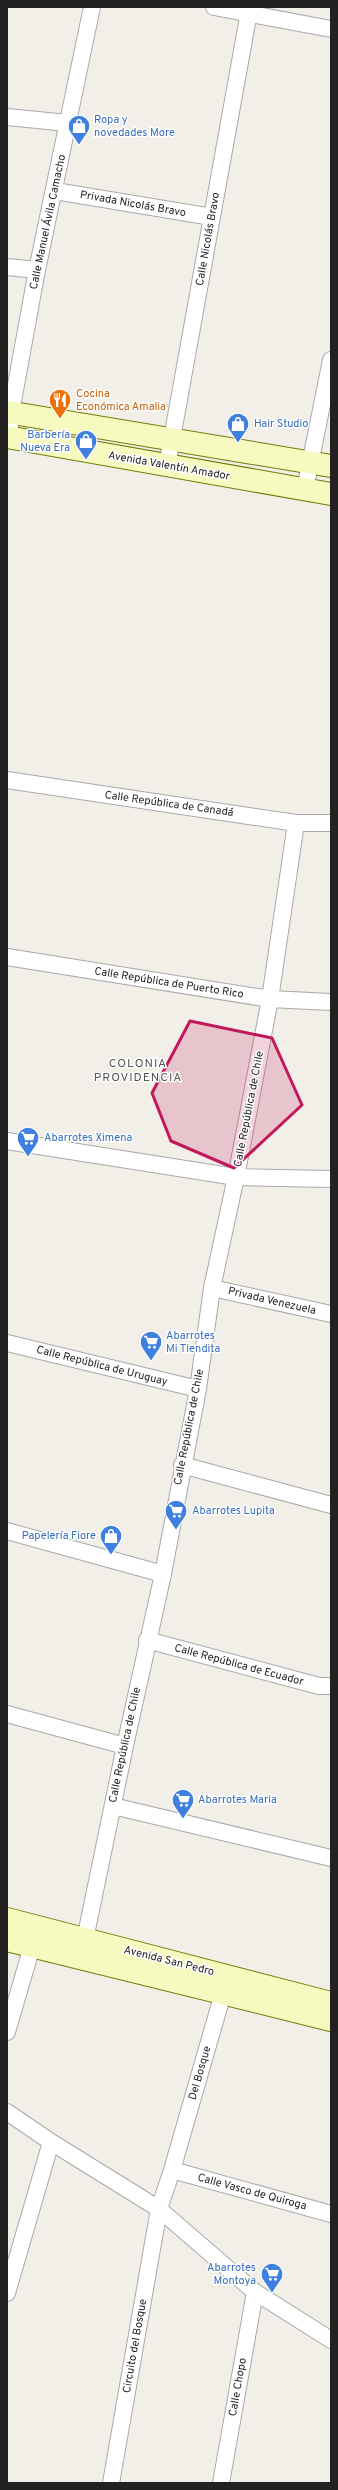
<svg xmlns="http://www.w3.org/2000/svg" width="338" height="2490" font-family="Overpass,sans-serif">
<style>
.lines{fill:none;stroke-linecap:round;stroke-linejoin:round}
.minor-casing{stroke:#a9a9a9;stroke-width:18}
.secondary-casing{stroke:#707d05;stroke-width:24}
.minor{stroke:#fff;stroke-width:16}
.secondary{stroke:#f7fabf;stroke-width:22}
.marked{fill:#c2185b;fill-opacity:0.2;stroke:#c2185b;stroke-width:3;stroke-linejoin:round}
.labels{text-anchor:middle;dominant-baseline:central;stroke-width:3;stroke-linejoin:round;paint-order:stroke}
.shop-label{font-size:11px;fill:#366cbe;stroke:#fff;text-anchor:start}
.street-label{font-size:11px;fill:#222;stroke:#fff}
.food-label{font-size:11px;fill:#c56008;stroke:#fff;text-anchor:start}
.neighbourhood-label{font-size:12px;letter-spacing:1px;fill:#555;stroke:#fff}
</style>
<rect width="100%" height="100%" fill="#f2efe9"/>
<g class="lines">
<!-- minor casing -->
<g class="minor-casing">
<path id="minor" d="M214,7L331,29
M7,117L68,123
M55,191L212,217
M7,267L37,270
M9,437L11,412L37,270L92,7
M167,466L249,12
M305,489L331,360
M7,780L296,823H331
M7,957L270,999L331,1002
M7,1141L236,1177L331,1179
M212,1288L331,1314
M7,1343L198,1389
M182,1465L331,1505
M7,1531L163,1574
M147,1640L319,1686H331
M7,1714L125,1746
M113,1806L331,1858
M83,1949L125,1746L163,1574L198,1389L212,1288L236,1177L270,999L296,823
M7,2032L35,1936
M7,2112L51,2142L159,2209L255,2292L331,2340
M172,2170L331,2214
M7,2293L51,2142
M111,2483L159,2209L172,2170L226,1983
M221,2483L255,2292"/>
</g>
<!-- secondary casing -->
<g class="secondary-casing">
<path id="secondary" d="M7,412L331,466
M7,437L331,494
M7,1919L331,2003
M7,1940L331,2020"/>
</g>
<!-- minor -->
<use href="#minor" class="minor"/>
<!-- secondary -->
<use href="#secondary" class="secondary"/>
</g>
<!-- marked area -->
<path class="marked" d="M190,1021L272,1038L302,1105L234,1168L171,1141L152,1093Z"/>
<!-- icons -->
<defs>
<g id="shop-pin" transform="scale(1.15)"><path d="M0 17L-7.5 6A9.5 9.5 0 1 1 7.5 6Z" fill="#3f7fe0" stroke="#fff"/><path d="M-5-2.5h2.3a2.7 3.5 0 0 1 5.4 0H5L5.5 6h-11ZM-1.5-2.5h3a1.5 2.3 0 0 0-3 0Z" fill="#fff"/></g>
<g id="restaurant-pin" transform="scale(1.15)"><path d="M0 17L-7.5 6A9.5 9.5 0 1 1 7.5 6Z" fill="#e8710a" stroke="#fff"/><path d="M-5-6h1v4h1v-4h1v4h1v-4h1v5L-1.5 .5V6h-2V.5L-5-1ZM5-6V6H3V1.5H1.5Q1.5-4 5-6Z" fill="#fff"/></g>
<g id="supermarket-pin" transform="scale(1.15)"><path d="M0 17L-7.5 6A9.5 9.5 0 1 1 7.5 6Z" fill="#3f7fe0" stroke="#fff"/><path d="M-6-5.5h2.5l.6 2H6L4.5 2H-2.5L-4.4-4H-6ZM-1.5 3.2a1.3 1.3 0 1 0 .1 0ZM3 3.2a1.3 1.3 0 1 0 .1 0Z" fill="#fff"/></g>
</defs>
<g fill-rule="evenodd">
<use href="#shop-pin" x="79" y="126"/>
<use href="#restaurant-pin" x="60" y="400"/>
<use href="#shop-pin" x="238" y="424"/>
<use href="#shop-pin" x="86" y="441"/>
<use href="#supermarket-pin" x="28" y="1138"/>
<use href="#supermarket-pin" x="151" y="1342"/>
<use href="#supermarket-pin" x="176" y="1511"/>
<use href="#shop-pin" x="111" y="1536"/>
<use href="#supermarket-pin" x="183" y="1800"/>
<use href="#supermarket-pin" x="272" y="2274"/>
</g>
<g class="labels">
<!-- shop labels -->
<g class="shop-label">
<text x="94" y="120">Ropa y<tspan x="94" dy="13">novedades More</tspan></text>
<text x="254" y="424">Hair Studio</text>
<text x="70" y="435" text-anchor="end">Barbería<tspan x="70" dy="13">Nueva Era</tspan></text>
<text x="44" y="1138">Abarrotes Ximena</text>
<text x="166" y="1336">Abarrotes<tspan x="166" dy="13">Mi Tiendita</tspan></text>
<text x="192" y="1511">Abarrotes Lupita</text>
<text x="96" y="1536" text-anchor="end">Papelería Fiore</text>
<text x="198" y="1800">Abarrotes Maria</text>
<text x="256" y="2268" text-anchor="end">Abarrotes<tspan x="256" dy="13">Montoya</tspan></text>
</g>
<!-- street labels -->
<g class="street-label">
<text transform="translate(133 204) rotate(10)">Privada Nicolás Bravo</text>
<text transform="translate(48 222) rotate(-78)">Calle Manuel Ávila Camacho</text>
<text transform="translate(208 239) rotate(-80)">Calle Nicolás Bravo</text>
<text transform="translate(169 466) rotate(10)">Avenida Valentín Amador</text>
<text transform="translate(169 804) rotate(8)">Calle República de Canadá</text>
<text transform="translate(169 983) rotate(9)">Calle República de Puerto Rico</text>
<text transform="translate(249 1109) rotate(-79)">Calle República de Chile</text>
<text transform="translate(272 1301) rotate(13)">Privada Venezuela</text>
<text transform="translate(102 1366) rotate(14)">Calle República de Uruguay</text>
<text transform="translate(189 1427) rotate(-79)">Calle República de Chile</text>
<text transform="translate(239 1665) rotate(15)">Calle República de Ecuador</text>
<text transform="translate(125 1745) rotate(-78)">Calle República de Chile</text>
<text transform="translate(169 1961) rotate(14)">Avenida San Pedro</text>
<text transform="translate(200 2073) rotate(-74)">Del Bosque</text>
<text transform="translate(252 2192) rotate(15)">Calle Vasco de Quiroga</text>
<text transform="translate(135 2346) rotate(-80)">Circuito del Bosque</text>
<text transform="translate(238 2387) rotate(-80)">Calle Chopo</text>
</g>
<!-- food labels -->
<g class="food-label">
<text x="76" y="394">Cocina<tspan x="76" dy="13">Económica Amalia</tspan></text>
</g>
<!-- neighbourhood labels -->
<g class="neighbourhood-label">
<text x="138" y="1064">COLONIA<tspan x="138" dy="14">PROVIDENCIA</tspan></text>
</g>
</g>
<!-- border -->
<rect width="338" height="2490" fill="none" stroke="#222222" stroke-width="16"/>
</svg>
